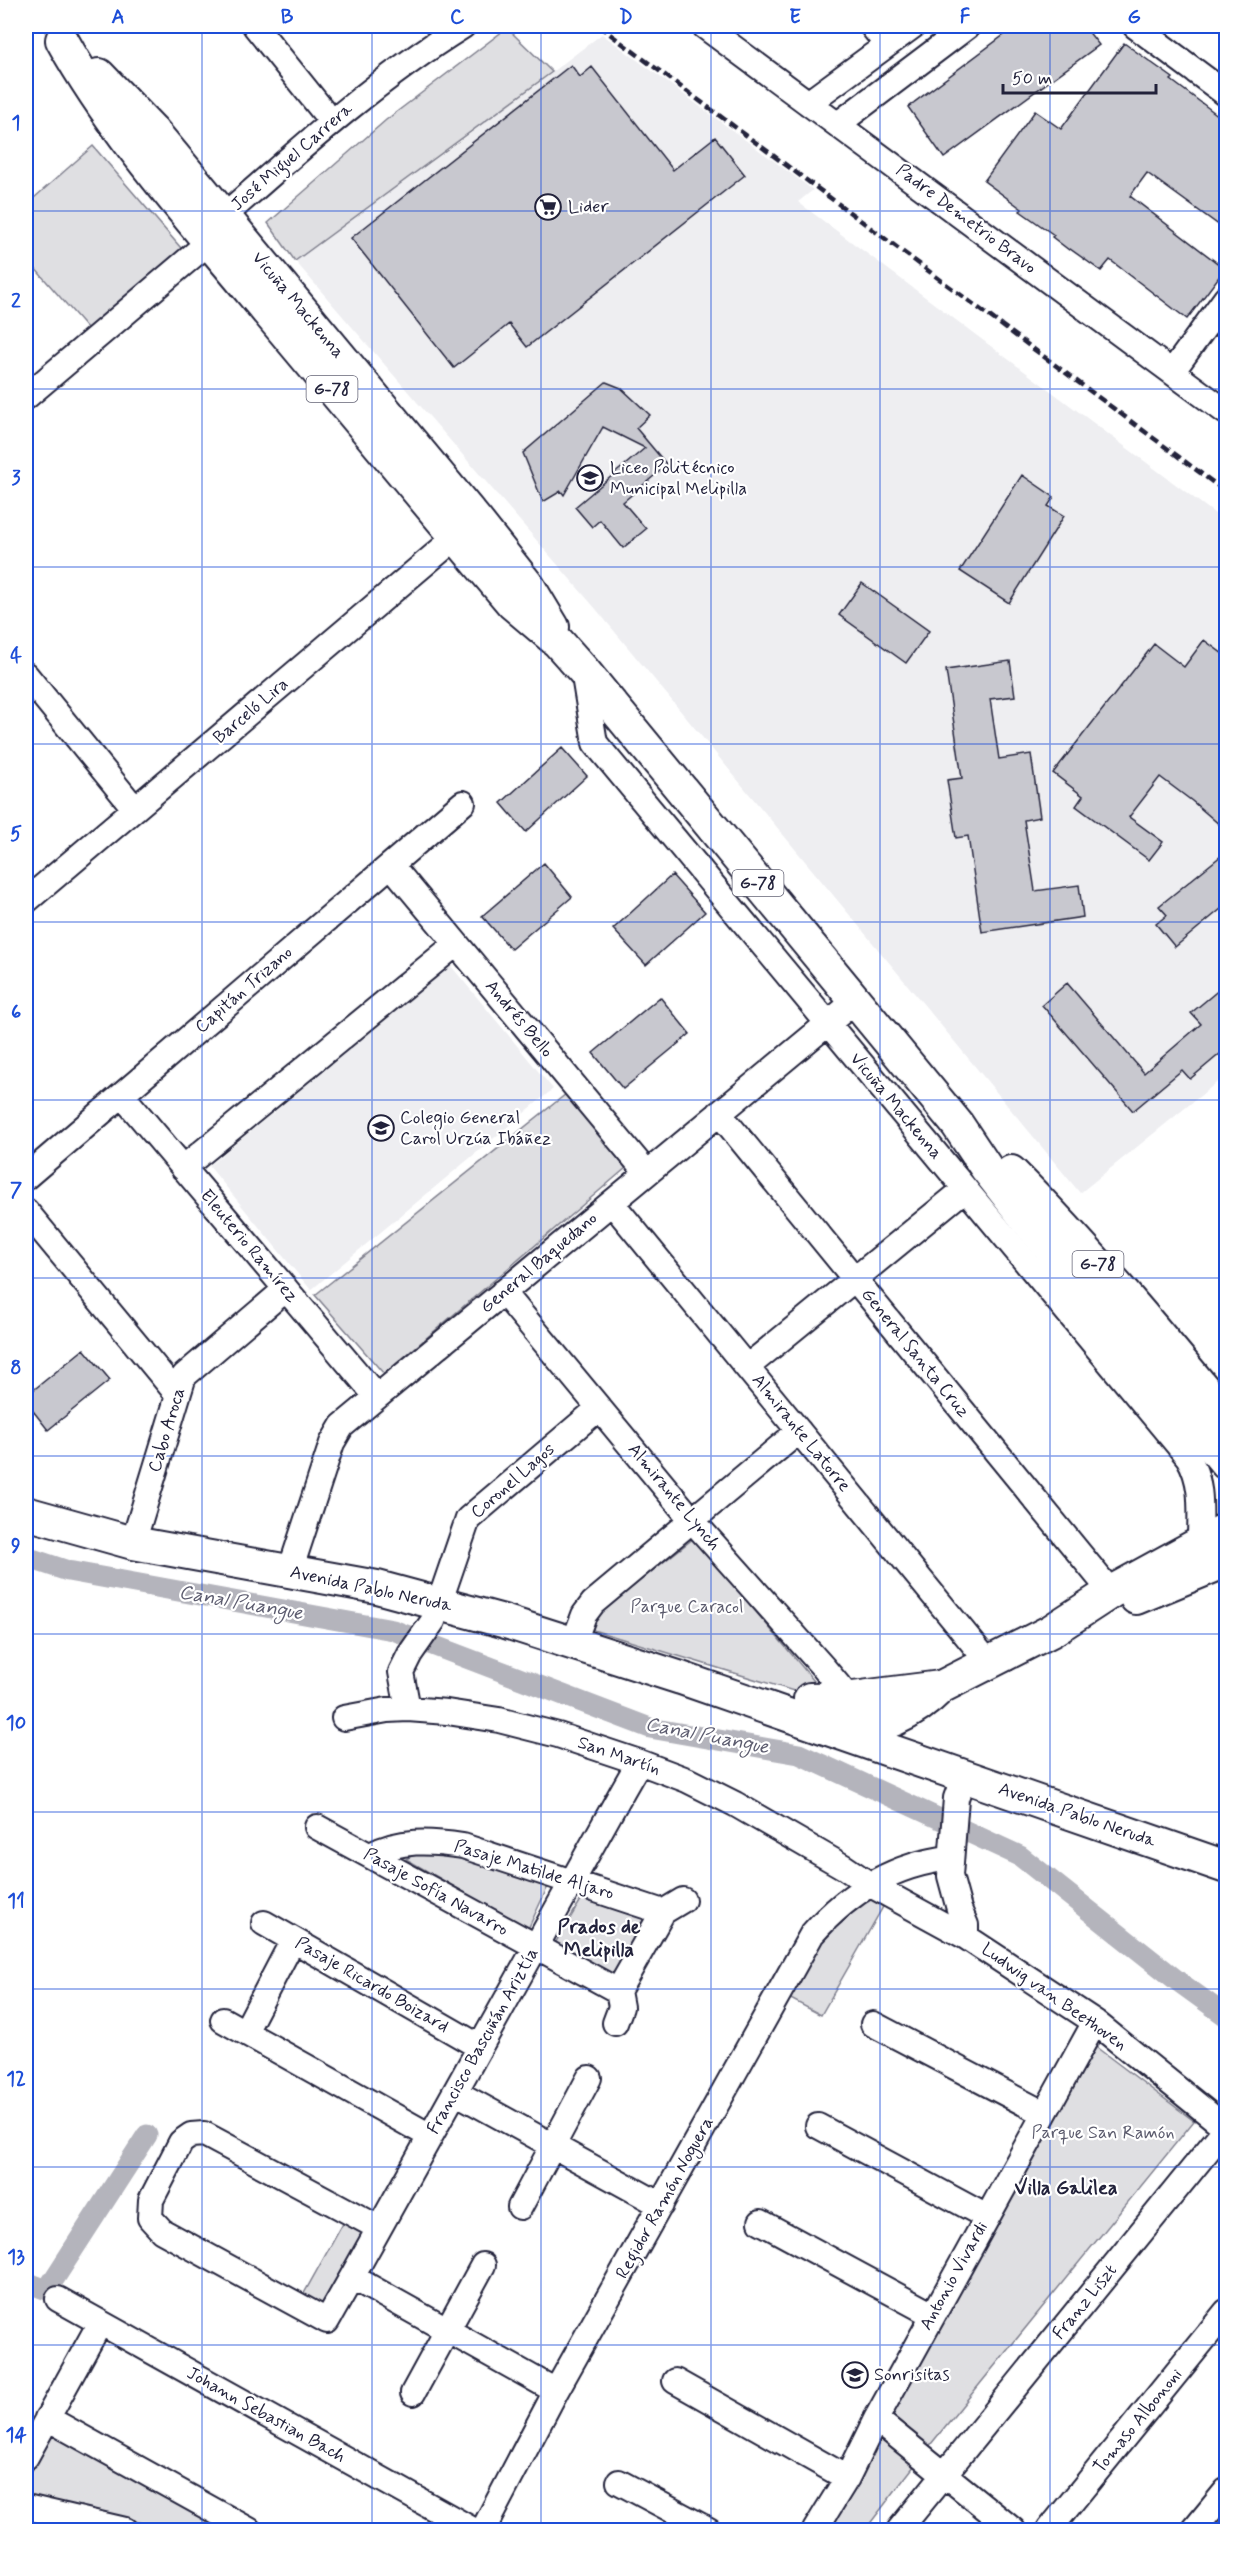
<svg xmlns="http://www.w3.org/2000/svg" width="1252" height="2556" font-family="Mynerve,sans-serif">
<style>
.built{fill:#eeeef1}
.green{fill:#dfdfe2;stroke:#80808e;stroke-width:1.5}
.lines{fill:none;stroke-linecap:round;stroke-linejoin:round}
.canal{stroke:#b4b4bc;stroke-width:21}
.building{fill:#c8c8cf;stroke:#22223b;stroke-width:1.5}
.minor-casing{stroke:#22223b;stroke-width:28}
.major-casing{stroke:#22223b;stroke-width:36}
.minor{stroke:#fff;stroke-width:24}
.major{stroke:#fff;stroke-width:32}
.rail{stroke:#22223b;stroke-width:4.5;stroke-dasharray:9 4.5;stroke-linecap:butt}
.grid{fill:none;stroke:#1d4ed8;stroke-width:1.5;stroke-opacity:0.55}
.labels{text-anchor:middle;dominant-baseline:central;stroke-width:4.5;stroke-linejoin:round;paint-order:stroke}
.shield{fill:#fff;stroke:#646476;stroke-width:1.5}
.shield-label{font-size:16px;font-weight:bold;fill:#22223b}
.street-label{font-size:18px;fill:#22223b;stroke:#fff}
.poi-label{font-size:18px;fill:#22223b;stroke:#fff;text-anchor:start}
.park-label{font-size:18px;fill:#5b5b6d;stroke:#fff}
.water-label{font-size:20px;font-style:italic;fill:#5c5c6f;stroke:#fff}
.neighbourhood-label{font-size:20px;font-weight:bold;fill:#22223b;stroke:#fff}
.neatline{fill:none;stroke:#1d4ed8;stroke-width:2}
.grid-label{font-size:20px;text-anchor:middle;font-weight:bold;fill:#1d4ed8}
</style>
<rect width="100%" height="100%" fill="#fff"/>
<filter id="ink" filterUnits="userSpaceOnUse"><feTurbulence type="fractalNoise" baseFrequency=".0167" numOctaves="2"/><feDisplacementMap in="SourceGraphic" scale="12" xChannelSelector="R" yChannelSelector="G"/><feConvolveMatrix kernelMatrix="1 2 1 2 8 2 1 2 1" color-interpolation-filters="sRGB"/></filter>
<g filter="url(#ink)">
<!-- built -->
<path class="built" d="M602,34L813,190L798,202L1226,522V1075L1080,1193L596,609L295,261L466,137Z
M451,966L553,1089L311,1290L209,1166Z"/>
<!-- green -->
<path class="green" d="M507,28L552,72L295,261L268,223L386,120Z
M93,146L187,255L94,336L26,258V205Z
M566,1094L626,1168L384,1374L315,1295Z
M694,1538L814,1681L797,1692L593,1630L594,1617Z
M417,1853L441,1854L550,1882L528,1929L406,1859Z
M584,1895L651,1917L615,1976L554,1945Z
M867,1896L884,1905L821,2015L783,1995L810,1949Z
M1084,2038L1194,2121L931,2444L865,2530H801L887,2390Z
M345,2220L364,2230L320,2307L302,2297Z
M55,2429L235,2530H175L26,2498V2482Z"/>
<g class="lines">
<!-- canal -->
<path class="canal" d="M26,1557L68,1571L393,1630L650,1728L799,1754L1020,1856L1179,1982L1226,2016
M26,2282L47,2290L147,2135"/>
</g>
<!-- building -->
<path class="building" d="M1016,26H1084L1099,45L944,158L908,107Z
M1124,43L1173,78L1171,80L1227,122V231L1147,173L1130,196L1225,269L1187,319L1110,260L1101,271L1070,249L1069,250L1052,237L1054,235L1020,211L1022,209L984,181L1035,111L1061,129Z
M571,65L580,77L592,67L673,170L715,137L745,175L527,347L509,324L454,368L351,238Z
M606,382L621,388L650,415L636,428L667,465L623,502L646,529L623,548L600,520L592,527L575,507L645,448L603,427L564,495L561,491L543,502L523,453Z
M1022,475L1054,497L1048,506L1064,516L1009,603L960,571Z
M862,583L929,631L906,663L839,615Z
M1204,640L1227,657V831L1192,801L1160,777L1129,817L1163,842L1149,860L1076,806L1083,796L1053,773L1154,644L1184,667Z
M1010,661L1015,696L990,699L999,759L1031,754L1040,817L1024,820L1035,891L1079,885L1083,917L982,932L968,836L956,838L947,780L962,778L946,670Z
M562,748L587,776L526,832L501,803Z
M1227,851V904L1175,947L1156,924L1167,915L1159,906Z
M544,863L572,897L511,949L482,916Z
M672,875L705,912L646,965L613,929Z
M1067,983L1144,1073L1201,1024L1191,1013L1227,983V1048L1190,1079L1182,1070L1133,1111L1042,1005Z
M660,997L690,1034L623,1089L593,1053Z
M84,1349L110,1380L48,1430L26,1402V1396Z"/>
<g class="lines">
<!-- minor casing -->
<g class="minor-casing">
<path id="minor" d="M255,26L332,122
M704,26L1226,412
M872,26L887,45
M1135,26L1226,94
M808,103L913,26
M838,124L968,26
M1172,372L1226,298
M26,397L209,242L224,216C301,148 376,80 463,26
M583,670L595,743L1188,1457C1204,1484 1200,1512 1200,1543
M26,675L135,809
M391,865L647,1173
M26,901L468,527
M122,1095L377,1397
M719,1113L1111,1592
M183,1168L456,944
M26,1177L463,803
M612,1203L989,1663
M26,1211L178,1395
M503,1292L692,1520L823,1667L849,1698
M747,1367L965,1189
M133,1543L184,1376L286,1289
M290,1571L332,1443L342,1426L855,1001
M573,1644L584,1615L593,1603L799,1431
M408,1709L401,1672L410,1654L433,1621L468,1519L599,1408
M344,1718L387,1710L408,1709L447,1712L499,1720L558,1735L639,1762L687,1780L735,1804L844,1867L869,1884L966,1937L1095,2022L1226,2128
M964,1776L956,1798L950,1876L959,1909L966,1925V1937
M317,1827L618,1991
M370,1855C400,1839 430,1841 463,1846L663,1912
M264,1923L480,2047
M223,2020L430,2136
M615,2023L621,2007L618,1991L663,1912L683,1900
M873,2024L1043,2113
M245,2032L293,1940
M455,2092L661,2205
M818,2126L987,2217
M520,2207L589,2078
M761,2222L933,2315
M379,2228L204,2134L191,2135L181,2142L151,2200L150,2218L162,2231L327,2321L352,2277L623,1790L639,1762
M352,2277L556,2391
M58,2299L473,2530
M675,2381L847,2478
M413,2393L483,2265
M47,2418L249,2530
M876,2419L1013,2530
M26,2457L100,2323
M619,2482L709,2530
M26,2507L125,2530
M483,2530L556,2391L812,1934C850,1891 894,1864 951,1858
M815,2530L847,2478L876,2419L1095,2022
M899,2530L1226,2128
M1049,2530L1226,2312
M1194,2530L1226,2491"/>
</g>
<!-- major casing -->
<g class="major-casing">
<path id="major" d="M62,40C113,132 185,212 252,293C339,397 425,500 512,603L558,642L583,670L957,1124L987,1169L1026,1219L1226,1463
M99,75L153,131L476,520L529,587L553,627
M1011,1172C1088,1249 1157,1332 1226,1416
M26,1513L133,1543L377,1587L503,1621L681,1678L1226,1867
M1136,1598L1226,1561
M810,1699L853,1698L941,1687L1051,1631L1111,1592L1226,1529
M839,1730C880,1731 913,1715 941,1687"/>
</g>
<!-- minor -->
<use href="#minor" class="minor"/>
<!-- major -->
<use href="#major" class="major"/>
<!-- rail -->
<path class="rail" d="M599,26L1226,492"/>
</g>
</g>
<!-- grid -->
<path class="grid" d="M202,26V2530M372,26V2530M541,26V2530M711,26V2530M880,26V2530M1050,26V2530M26,211H1226M26,389H1226M26,567H1226M26,744H1226M26,922H1226M26,1100H1226M26,1278H1226M26,1456H1226M26,1634H1226M26,1812H1226M26,1989H1226M26,2167H1226M26,2345H1226"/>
<!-- icons -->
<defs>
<g id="supermarket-ring" transform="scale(1.35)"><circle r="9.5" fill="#fff" stroke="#22223b" stroke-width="1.5"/><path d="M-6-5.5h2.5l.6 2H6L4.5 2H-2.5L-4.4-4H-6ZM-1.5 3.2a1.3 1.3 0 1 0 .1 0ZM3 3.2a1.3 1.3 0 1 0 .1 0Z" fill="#22223b"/></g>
<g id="school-ring" transform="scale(1.35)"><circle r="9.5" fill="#fff" stroke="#22223b" stroke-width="1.5"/><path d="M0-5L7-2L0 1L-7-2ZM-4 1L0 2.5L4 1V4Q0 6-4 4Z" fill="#22223b"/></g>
</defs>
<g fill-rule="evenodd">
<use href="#supermarket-ring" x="548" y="207"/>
<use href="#school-ring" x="590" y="478"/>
<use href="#school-ring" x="381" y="1128"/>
<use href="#school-ring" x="855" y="2375"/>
</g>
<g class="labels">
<!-- shield labels -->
<g class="shield">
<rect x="306.5" y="376" width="51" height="26" rx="4.5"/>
<rect x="732.5" y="870" width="51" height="26" rx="4.5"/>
<rect x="1072.5" y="1251" width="51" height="26" rx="4.5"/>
</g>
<g class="shield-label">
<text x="332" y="389">G-78</text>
<text x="758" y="883">G-78</text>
<text x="1098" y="1264">G-78</text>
</g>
<!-- street labels -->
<g class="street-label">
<text transform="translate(292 157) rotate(-41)">José Miguel Carrera</text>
<text transform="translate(966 219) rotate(37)">Padre Demetrio Bravo</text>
<text transform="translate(298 305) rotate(50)">Vicuña Mackenna</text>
<text transform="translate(251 711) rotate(-40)">Barceló Lira</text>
<text transform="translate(244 990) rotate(-41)">Capitán Trizano</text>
<text transform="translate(519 1019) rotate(50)">Andrés Bello</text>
<text transform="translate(896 1106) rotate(50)">Vicuña Mackenna</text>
<text transform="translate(249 1246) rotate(50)">Eleuterio Ramírez</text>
<text transform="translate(539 1263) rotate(-40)">General Baquedano</text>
<text transform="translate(915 1353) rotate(51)">General Santa Cruz</text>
<text transform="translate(167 1430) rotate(-73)">Cabo Aroca</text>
<text transform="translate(801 1433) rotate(51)">Almirante Latorre</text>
<text transform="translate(513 1481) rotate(-41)">Coronel Lagos</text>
<text transform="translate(674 1497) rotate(50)">Almirante Lynch</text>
<text transform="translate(371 1589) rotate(12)">Avenida Pablo Neruda</text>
<text transform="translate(619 1756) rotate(19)">San Martín</text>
<text transform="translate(1077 1815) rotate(19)">Avenida Pablo Neruda</text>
<text transform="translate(534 1870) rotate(17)">Pasaje Matilde Aljaro</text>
<text transform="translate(436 1892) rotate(29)">Pasaje Sofía Navarro</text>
<text transform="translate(372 1985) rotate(30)">Pasaje Ricardo Boizard</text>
<text transform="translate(1054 1997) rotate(35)">Ludwig van Beethoven</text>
<text transform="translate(483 2041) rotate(-61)">Francisco Bascuñán Ariztía</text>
<text transform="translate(665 2198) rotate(-61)">Regidor Ramón Noguera</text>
<text transform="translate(954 2276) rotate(-61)">Antonio Vivardi</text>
<text transform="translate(1085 2302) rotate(-51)">Franz Liszt</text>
<text transform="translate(266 2415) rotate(29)">Johann Sebastian Bach</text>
<text transform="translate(1138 2421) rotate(-51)">Tomaso Albononi</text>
</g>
<!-- poi labels -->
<g class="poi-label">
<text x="568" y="207">Lider</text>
<text x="610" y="468">Liceo Politécnico<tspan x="610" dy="21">Municipal Melipilla</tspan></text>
<text x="400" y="1118">Colegio General<tspan x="400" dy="21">Carol Urzúa Ibáñez</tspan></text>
<text x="874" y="2375">Sonrisitas</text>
</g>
<!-- park labels -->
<g class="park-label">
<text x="687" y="1607">Parque Caracol</text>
<text x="1103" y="2133">Parque San Ramón</text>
</g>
<!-- water labels -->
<g class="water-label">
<text transform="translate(241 1603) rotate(10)">Canal Puangue</text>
<text transform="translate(707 1736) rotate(11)">Canal Puangue</text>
</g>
<!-- neighbourhood labels -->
<g class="neighbourhood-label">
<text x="599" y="1927">Prados de<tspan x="599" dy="23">Melipilla</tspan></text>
<text x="1066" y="2188">Villa Galilea</text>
</g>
</g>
<!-- margin -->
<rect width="1252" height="2556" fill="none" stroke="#fff" stroke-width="66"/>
<!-- scale -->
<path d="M1003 84v9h153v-9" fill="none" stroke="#22223b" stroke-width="3"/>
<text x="1012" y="84" font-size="18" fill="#22223b" stroke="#ffffff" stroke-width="4.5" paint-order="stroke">50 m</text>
<rect x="33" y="33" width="1186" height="2490" class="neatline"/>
<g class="grid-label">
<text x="118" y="23">A</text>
<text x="287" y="23">B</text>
<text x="457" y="23">C</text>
<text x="626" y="23">D</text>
<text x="795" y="23">E</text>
<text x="965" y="23">F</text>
<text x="1134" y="23">G</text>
<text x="16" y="129">1</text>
<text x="16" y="307">2</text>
<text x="16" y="484">3</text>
<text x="16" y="662">4</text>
<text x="16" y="840">5</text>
<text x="16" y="1018">6</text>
<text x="16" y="1196">7</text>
<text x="16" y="1374">8</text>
<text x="16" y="1552">9</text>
<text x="16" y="1729">10</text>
<text x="16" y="1907">11</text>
<text x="16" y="2085">12</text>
<text x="16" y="2263">13</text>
<text x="16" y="2441">14</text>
</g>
</svg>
